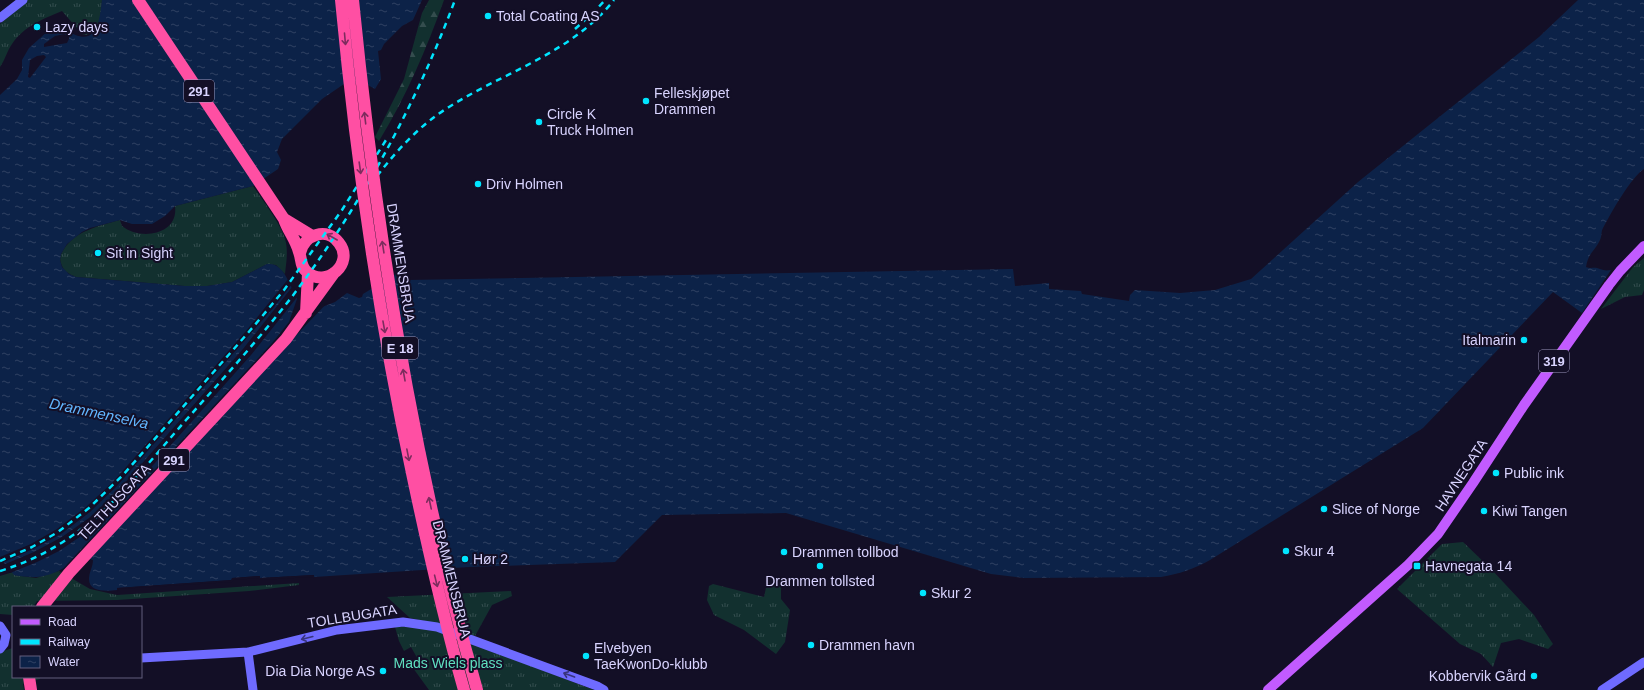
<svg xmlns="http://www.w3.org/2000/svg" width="1644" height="690" font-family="Arial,sans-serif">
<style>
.grass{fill:url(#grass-tufts)}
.forest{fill:url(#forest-firs)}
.water{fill:url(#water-ripples);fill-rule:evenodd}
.pier{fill:#130f26}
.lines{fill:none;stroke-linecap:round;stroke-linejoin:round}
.secondary{stroke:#6f6bff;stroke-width:9}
.primary{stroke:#c25bff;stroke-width:10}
.highway{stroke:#ff4fa3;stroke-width:12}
.rail{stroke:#00e5ff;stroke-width:2.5;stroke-dasharray:6 5;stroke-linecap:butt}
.highway-bridge{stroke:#ff4fa3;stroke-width:12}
.oneway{stroke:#7d2c5e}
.oneway2{stroke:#38347d}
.poi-dot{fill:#00e5ff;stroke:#130f26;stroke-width:1.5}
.labels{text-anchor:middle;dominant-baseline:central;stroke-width:4;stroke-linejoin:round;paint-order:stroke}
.shield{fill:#130f26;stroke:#9e99be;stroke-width:1}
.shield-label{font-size:13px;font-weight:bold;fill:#d9d4ff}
.poi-label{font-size:14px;fill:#d9d4ff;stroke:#130f26;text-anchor:start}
.street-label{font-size:14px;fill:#d9d4ff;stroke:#130f26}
.park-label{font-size:14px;fill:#5fe0c0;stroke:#130f26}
.water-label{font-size:15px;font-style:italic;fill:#62b6ff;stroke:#130f26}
</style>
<defs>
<pattern id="grass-tufts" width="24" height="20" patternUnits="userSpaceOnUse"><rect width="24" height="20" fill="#12302f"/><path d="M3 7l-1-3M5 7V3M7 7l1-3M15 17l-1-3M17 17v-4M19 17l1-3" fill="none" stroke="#344d4e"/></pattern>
<pattern id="forest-firs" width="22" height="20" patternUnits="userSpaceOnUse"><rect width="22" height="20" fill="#12302f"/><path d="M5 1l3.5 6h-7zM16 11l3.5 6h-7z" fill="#344d4e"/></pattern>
<pattern id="water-ripples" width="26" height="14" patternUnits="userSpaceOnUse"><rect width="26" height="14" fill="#0c2248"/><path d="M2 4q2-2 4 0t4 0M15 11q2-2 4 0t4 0" fill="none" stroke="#2f4163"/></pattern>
</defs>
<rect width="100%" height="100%" fill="#130f26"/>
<!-- grass -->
<path class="grass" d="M28,0H102C101,13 101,30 86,35L82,34L62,11C43,19 24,26 12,44C7,51 5,60 0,67V24Z
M253,186C263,201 284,228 286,243C288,254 286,264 285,274L276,265L267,264L232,282L207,286H185L76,277C69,274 63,271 61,263C59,258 61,254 64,249C77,230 99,226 120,220L122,226C140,241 179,235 175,206Z
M1644,258V290L1642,295L1625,297L1601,309L1633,267Z
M1463,542L1491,569L1534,615L1553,644L1548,649L1519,639L1501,643L1493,667L1481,654L1460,644L1397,589L1442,544Z
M59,571L90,589L117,595L299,583V585L249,591L117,600L37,601L33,607H13V615L0,614V576L13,572L14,575L36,578Z
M767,583L781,584V599L790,610L785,642L776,654L744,630L714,615L707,600L709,586L713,584L764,597Z
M511,591L512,596L492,605L475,636L439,624L410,618L387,597Z
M411,626L437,630L594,690H429L413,668L420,663L411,647L404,651L399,641L395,627Z
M13,648V677H40V679L23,684L24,690H0V652Z"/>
<!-- forest -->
<path class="forest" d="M429,0H444C427,48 406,97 379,141L375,137L404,79L422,13Z"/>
<!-- water -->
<path class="water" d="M102,0H422L413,20L402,26L384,44L381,50L378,51L381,79L375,89L366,84H344L322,99L282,139L277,152L281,160L278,169L253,186L175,206L165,216L152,224H132L120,220L90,228L82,232L67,244L61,254L60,260L62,267L69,274L76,277L185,286H207L232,282L267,264C288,262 290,295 302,303C306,306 312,307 317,309L335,302L347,293L359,298L362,297L363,294L396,274L408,271V280L1013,269L1015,286L1049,283V289L1081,291L1082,294L1129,301L1130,295L1135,290L1180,293L1215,290L1251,279L1358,182L1539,37L1578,0H1644V169C1631,177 1611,213 1603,228C1601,231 1602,236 1600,240C1595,251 1588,253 1586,267C1591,269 1593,267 1597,268C1603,270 1605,271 1611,270L1582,313L1553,292L1423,428L1210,560C1194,569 1179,574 1161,577L1024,578L991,574L786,513L662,515L615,562L469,567L314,577V575L260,578L259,576L232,578V580L117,588V590C108,591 89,593 89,579C89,572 93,567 93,560L83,557C55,573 47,581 14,575L0,558V95L17,79L22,70V60L29,48L48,31L63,28C95,50 99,27 102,0ZM64,34L69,36V39L67,43L44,47V44L55,36ZM44,55L46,57L30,78L28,77L30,60L37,56Z"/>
<!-- pier -->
<path class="pier" d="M289,278L292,284L274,307L117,486L90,512L61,534L33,549L2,563L0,557L31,544L57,529L86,507L113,482L246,331Z
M293,286L302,301L317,307L327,303L83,559L59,573L273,342L289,322L298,296L251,355L113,510L87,532L59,551L37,562L10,573L3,565L34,552L62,537L89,518L115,494L243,349Z
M314,575V579L312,577L260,580L258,578L234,580L232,582L119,589L117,592V588L231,580L232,578L260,576V578Z"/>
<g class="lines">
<!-- secondary -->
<path class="secondary" d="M0,18L23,0
M0,626L6,635L4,644L0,649
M248,652L253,690
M141,658L248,652L337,630L403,622L437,627L597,686L604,690
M1602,690L1644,662"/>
<!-- primary -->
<path class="primary" d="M1268,690L1408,565L1438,534L1473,483L1524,405L1609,285L1620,271L1644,246"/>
<!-- highway -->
<path class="highway" d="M138,0L284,219C288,231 296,240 299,252C302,260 300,266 307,272C326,289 355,263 339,243C327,226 304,235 300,253
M284,219L312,236
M306,313L308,273
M42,607L69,573L286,339L334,273
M29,677L31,690"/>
<!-- rail -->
<path class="rail" d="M575,29L595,11L605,0
M377,176C398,149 420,125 449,107C504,72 572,53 614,0
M0,561L32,547L58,532L89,508L123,475L254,326L284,290L342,210L386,140
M0,571C87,544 129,485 186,420C222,380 258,340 291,298C360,207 415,107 455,0"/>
<!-- highway-bridge -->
<path class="highway-bridge" d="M341,0C356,160 379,320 413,478C428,549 444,620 464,690
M353,0C376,233 413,465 477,690"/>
</g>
<!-- one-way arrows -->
<defs><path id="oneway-shaft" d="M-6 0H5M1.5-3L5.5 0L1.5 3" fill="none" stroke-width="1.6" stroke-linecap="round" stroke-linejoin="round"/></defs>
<g class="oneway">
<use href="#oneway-shaft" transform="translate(345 39) rotate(85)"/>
<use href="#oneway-shaft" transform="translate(365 118) rotate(-97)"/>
<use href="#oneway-shaft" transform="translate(360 168) rotate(82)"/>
<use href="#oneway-shaft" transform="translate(332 237) rotate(-150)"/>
<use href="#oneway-shaft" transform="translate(383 247) rotate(-99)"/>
<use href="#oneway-shaft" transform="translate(384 327) rotate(80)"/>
<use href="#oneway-shaft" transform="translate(404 375) rotate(-100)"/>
<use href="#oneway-shaft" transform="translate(408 455) rotate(79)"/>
<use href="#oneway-shaft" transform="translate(430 503) rotate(-102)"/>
<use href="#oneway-shaft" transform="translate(436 581) rotate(76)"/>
</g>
<g class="oneway2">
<use href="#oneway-shaft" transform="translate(307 638) rotate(166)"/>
<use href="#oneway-shaft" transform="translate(569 675) rotate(-160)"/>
</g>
<!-- markers -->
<g class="poi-dot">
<circle cx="488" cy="16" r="4"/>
<circle cx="37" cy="27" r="4"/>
<circle cx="646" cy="101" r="4"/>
<circle cx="539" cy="122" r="4"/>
<circle cx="478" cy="184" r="4"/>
<circle cx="98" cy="253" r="4"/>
<circle cx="1524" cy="340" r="4"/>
<circle cx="1496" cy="473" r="4"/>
<circle cx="1324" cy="509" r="4"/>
<circle cx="1484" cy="511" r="4"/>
<circle cx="1286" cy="551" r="4"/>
<circle cx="784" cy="552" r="4"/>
<circle cx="465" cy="559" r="4"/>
<circle cx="820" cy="566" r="4"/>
<rect x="1413" y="562" width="8" height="8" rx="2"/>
<circle cx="923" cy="593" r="4"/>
<circle cx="811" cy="645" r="4"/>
<circle cx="586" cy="656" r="4"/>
<circle cx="383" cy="671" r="4"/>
<circle cx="1534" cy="676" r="4"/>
</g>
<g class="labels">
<!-- shield labels -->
<g class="shield">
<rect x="184" y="80" width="30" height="22" rx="3"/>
<rect x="382" y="337" width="36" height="22" rx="3"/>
<rect x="1539" y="350" width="30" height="22" rx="3"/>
<rect x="159" y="449" width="30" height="22" rx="3"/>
</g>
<g class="shield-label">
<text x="199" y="91">291</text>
<text x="400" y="348">E 18</text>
<text x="1554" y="361">319</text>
<text x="174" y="460">291</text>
</g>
<!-- poi labels -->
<g class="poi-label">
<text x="496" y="16">Total Coating AS</text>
<text x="45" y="27">Lazy days</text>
<text x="654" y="93">Felleskjøpet<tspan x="654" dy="16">Drammen</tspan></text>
<text x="547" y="114">Circle K<tspan x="547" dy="16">Truck Holmen</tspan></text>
<text x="486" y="184">Driv Holmen</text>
<text x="106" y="253">Sit in Sight</text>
<text x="1516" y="340" text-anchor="end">Italmarin</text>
<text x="1504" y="473">Public ink</text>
<text x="1332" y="509">Slice of Norge</text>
<text x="1492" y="511">Kiwi Tangen</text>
<text x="1294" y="551">Skur 4</text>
<text x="792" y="552">Drammen tollbod</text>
<text x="473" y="559">Hør 2</text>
<text x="1425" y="566">Havnegata 14</text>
<text x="820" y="581" text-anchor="middle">Drammen tollsted</text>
<text x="931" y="593">Skur 2</text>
<text x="819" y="645">Drammen havn</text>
<text x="594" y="648">Elvebyen<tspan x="594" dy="16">TaeKwonDo-klubb</tspan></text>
<text x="375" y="671" text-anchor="end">Dia Dia Norge AS</text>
<text x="1526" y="676" text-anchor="end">Kobbervik Gård</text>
</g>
<!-- street labels -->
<g class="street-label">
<text transform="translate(401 263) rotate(81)">DRAMMENSBRUA</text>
<text transform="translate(1461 475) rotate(-57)">HAVNEGATA</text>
<text transform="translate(114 502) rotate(-47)">TELTHUSGATA</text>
<text transform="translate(452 579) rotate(76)">DRAMMENSBRUA</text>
<text transform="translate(352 616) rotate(-9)">TOLLBUGATA</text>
</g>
<!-- park labels -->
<g class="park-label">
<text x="448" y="663">Mads Wiels plass</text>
</g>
<!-- water labels -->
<g class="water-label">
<text transform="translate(99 413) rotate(12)">Drammenselva</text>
</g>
</g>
<!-- legend -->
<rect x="12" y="606" width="130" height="72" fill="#130f26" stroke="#625e7d"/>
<rect x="20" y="619" width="20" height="6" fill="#c25bff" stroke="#625e7d"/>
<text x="48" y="626" font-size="12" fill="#d9d4ff">Road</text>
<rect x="20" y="639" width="20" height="6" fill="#00e5ff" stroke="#625e7d"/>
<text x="48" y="646" font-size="12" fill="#d9d4ff">Railway</text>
<rect x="20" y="656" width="20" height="12" fill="url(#water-ripples)" stroke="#625e7d"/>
<text x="48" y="666" font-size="12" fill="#d9d4ff">Water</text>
</svg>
